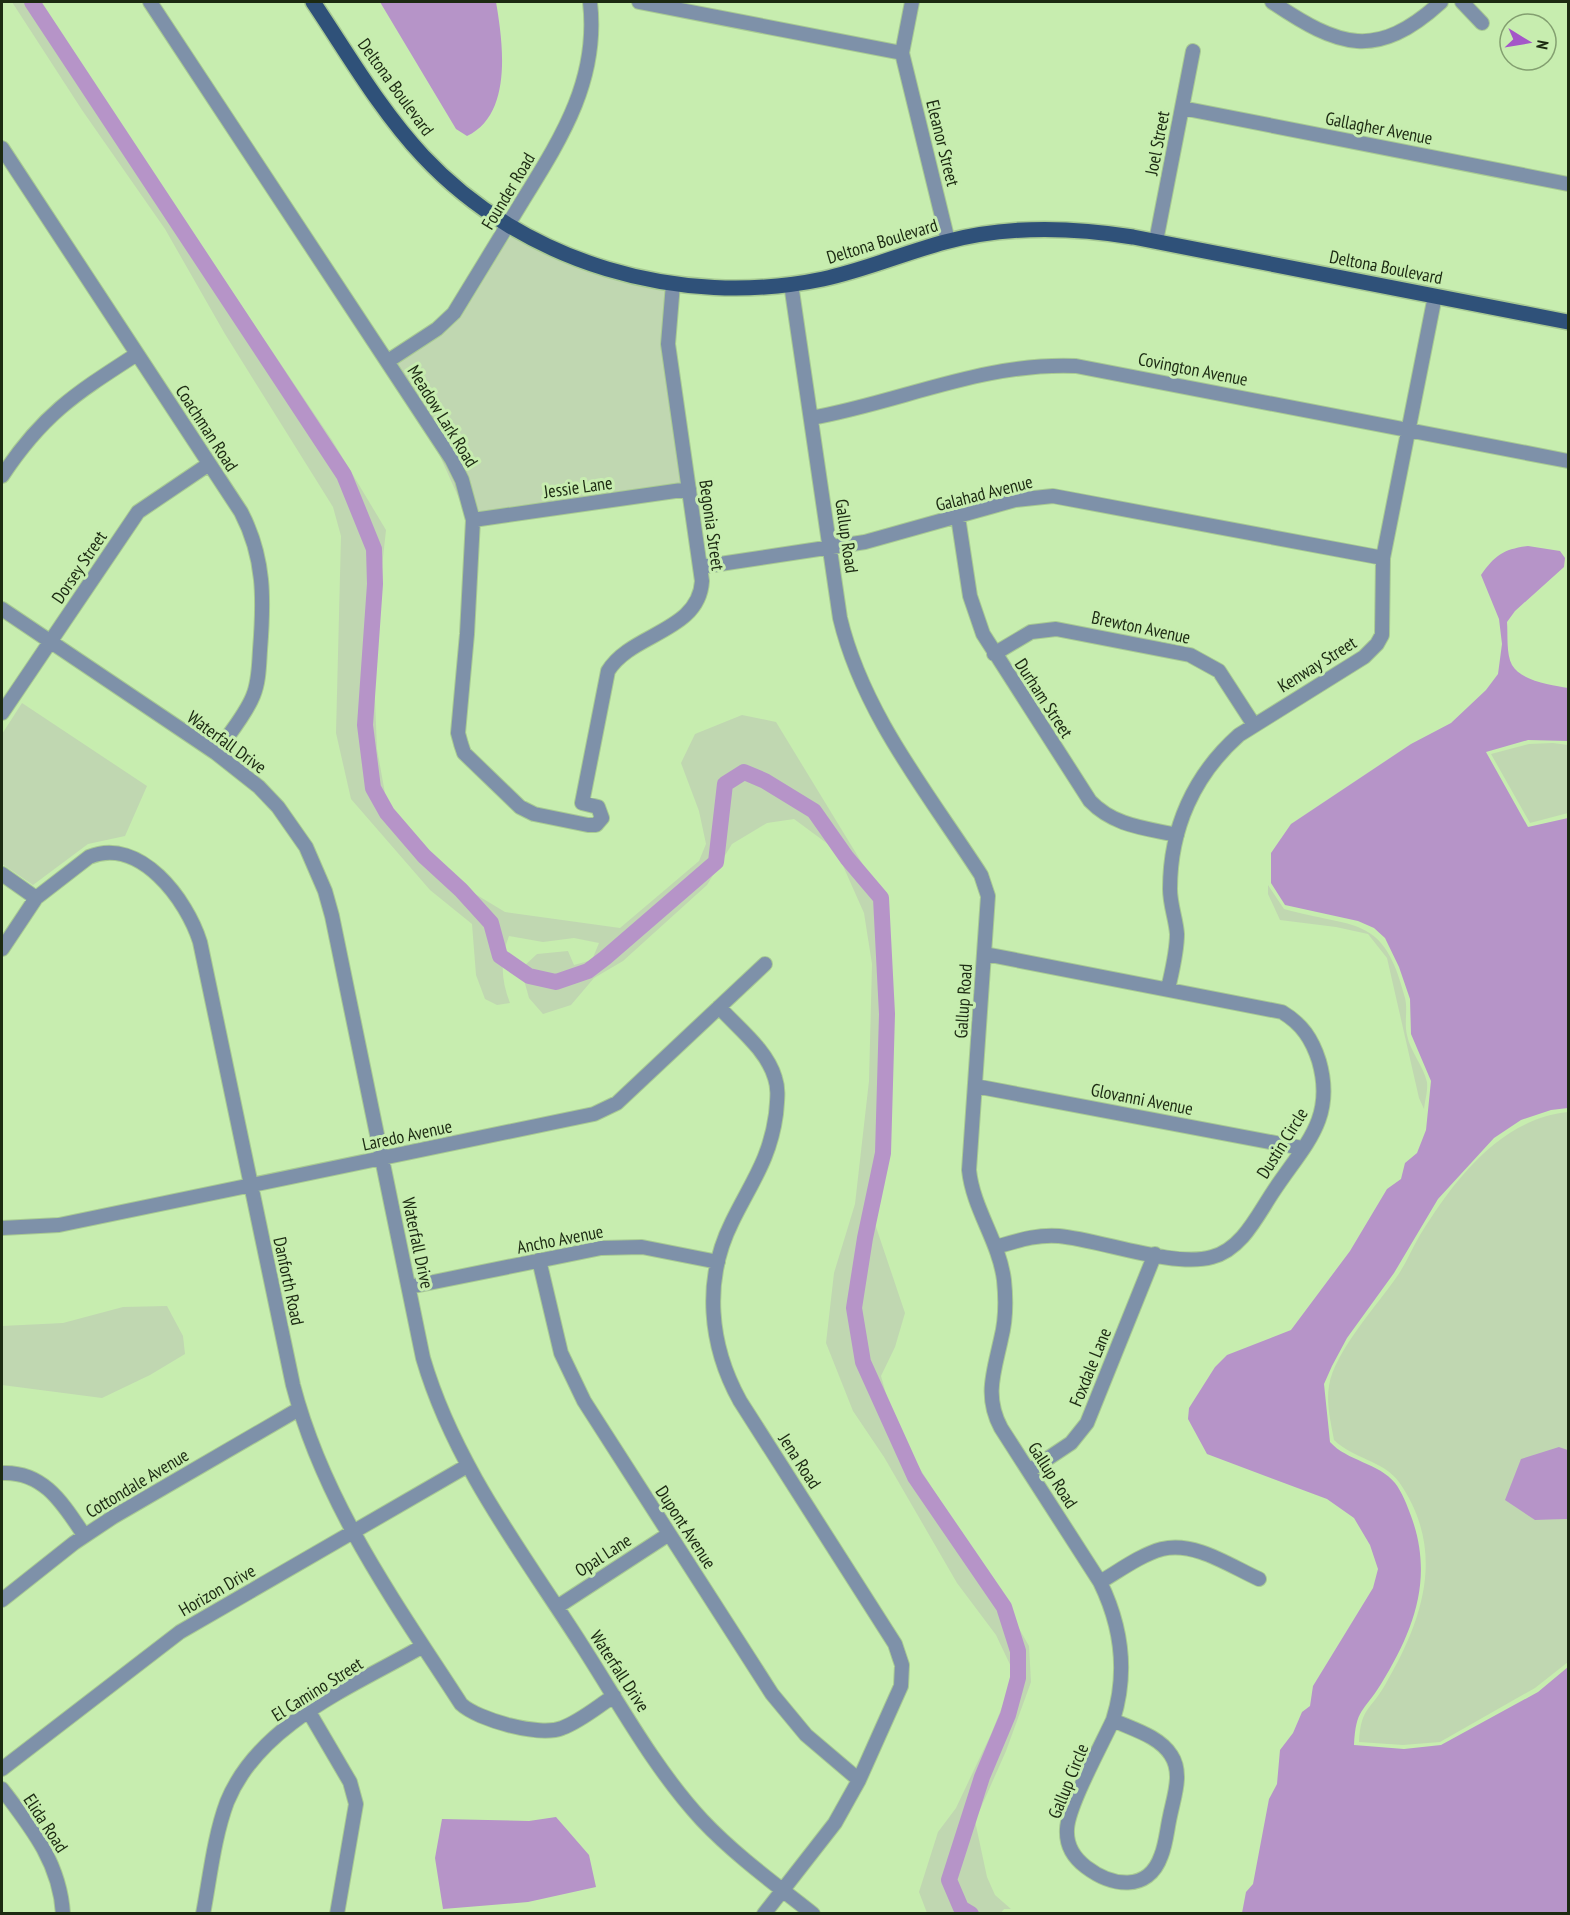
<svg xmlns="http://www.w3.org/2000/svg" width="1570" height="1915" font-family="'PT Sans Narrow',sans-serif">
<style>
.green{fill:#c0d7b1}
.water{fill:#b694c8}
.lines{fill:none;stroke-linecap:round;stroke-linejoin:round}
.river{stroke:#b694c8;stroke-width:16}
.minor-casing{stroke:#a8ca93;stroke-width:16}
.major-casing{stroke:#a8ca93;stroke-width:18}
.minor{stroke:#7e91a9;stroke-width:14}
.major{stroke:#2f5179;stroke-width:15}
.labels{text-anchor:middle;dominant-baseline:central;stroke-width:6;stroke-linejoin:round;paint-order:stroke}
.street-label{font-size:18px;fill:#1c2a12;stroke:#c7edaf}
</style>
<rect width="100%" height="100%" fill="#c7edaf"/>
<!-- green -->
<path class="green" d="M12,2H37L332,440L386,530L373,650L377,749L388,810L442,874L505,912L620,928L699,861L706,844L699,811L681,763L695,734L742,715L776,722L887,904L891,945L874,1221L905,1313L895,1347L881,1376L897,1433L992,1581L1029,1646L1031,1682L1006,1751L975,1821L987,1877L995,1895L1011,1909H1004L1001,1913H927L919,1892L938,1832L956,1808L991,1734L1015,1675L996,1635L957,1583L884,1457L853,1411L826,1343L834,1273L855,1204L869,1081L872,964L864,913L836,850L794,819L767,823L732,844L707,885L623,961L594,978L571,1005L543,1014L529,998L521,969L537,954L568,951L574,965L592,960L599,943L574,938L543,942L509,936C500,959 501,980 510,1003L497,1005L485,999L476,975L472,924L430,890L351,799L336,733L341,536L333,507L225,334L165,229L82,110Z
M513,234L671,288V402L695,491L470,523L439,454L386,364L459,318L491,261Z
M22,703L147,786L125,836L88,844L33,885L2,864V734Z
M1553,743L1568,745V813L1530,823L1491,754L1529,744Z
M1268,885L1284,909C1354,929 1384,913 1405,998C1408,1010 1404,1023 1407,1035C1410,1051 1423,1065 1427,1082C1428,1090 1425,1101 1424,1109L1419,1098L1387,958L1368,934L1336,927L1280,920L1268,894Z
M1568,1112V1450L1559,1447L1535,1520L1568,1519V1662L1535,1688L1440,1742L1403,1745L1359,1742C1361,1707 1370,1711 1385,1685C1423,1620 1447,1551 1399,1482C1384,1461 1352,1458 1334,1440C1331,1423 1326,1404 1329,1386C1334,1352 1379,1303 1398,1275C1407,1262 1412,1248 1420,1235C1454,1180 1500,1119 1568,1112Z
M167,1306L183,1336L185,1354L150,1375L102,1398L2,1385V1326L63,1323L123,1307Z"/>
<!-- water -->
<path class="water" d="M380,2H496C503,43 513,114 467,136L456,129Z
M1528,546L1560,551L1565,558L1564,567L1515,611L1507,622C1508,634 1506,654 1512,665C1521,681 1552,685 1568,688V741L1528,740L1486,752L1528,827L1568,818V1108L1551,1110L1521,1120L1494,1138L1438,1199L1394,1273L1347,1338L1332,1366L1324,1384L1330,1442C1347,1461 1379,1463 1395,1483C1402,1492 1407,1505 1411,1516C1434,1578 1414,1630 1381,1684C1363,1713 1356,1708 1354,1745L1404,1749L1441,1745L1538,1692L1568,1667V1913H1242L1246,1892L1253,1884L1269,1799L1277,1784L1280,1750L1293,1733L1302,1712L1310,1706L1313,1686L1373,1588L1378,1569L1370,1545L1354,1518L1327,1499L1207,1454L1188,1419L1189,1408L1215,1367L1227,1355L1291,1330L1350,1251L1387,1189L1401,1179L1405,1163L1417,1153L1426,1130L1431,1081L1411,1034L1410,999L1399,967L1385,938L1374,928L1358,921L1285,905L1271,883V853L1291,824L1411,744L1451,723L1486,690L1498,674L1502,644L1499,619L1481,575C1495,555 1504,549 1528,546Z
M1559,1447L1568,1450V1519L1535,1520L1505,1500L1521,1459Z
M556,1817L589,1855L596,1887L528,1902L443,1909L435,1858L442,1819L529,1821Z"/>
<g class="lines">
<!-- river -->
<path class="river" d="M32,2L344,475L374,549L375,584L365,725L373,788L387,813L424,856L461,890L491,923L500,956L529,976L556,982L588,971L605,958L716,862L725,784L744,772L765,781L814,811L847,858L881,898L887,1014L883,1153L865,1238L854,1308L863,1362L915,1477L1004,1607L1018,1651V1678L1008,1715L982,1777L949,1880L961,1908L971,1914"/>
<!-- minor casing -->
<g class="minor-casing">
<path id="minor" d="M150,2L452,460L462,480L473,520L467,634L458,733L461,744L464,753L520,807L534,814L588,825H596L602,818L598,807L582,803L608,671C631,633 699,632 702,581L668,344L673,284
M639,2L902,53
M912,2L902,53L948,241
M1272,2C1339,47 1376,61 1441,2
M1462,2L1482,23
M1182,108L1568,184
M2,148L241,512C265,558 264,600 260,650C259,665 259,682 253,696C245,716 228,735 216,753
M1156,241L1193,51
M791,284L840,618C863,714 928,793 981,875L988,896L969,1170C973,1209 999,1241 1004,1280C1006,1299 1006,1320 1001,1339C994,1372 984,1396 1001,1428L1100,1582C1122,1627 1128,1672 1113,1720
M388,361L437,329L454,313C477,275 500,238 523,200C562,137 599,79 590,2
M811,418C901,402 983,362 1076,366L1568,461
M2,476C43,414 75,394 137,354
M958,517L970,596L983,634L1090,801C1114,826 1145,828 1177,835
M473,520L689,489
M700,567L865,542L1015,500L1053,496L1383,558
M2,609L216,753L259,787L278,807L306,847L325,891L332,916L423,1358C454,1464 522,1552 581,1644C619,1703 654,1768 702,1820C735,1855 775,1884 813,1914
M994,654L1031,632L1056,629L1190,655L1219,671L1254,725
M2,713L138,512L209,464
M2,874L36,898
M2,949L36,898L89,857C140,836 187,900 200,942L293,1385C324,1504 395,1602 461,1704C478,1720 540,1737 562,1728C581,1721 598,1706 614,1696
M985,954L1282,1012C1302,1024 1312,1039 1319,1061C1336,1120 1303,1146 1273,1192C1257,1216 1242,1249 1212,1257C1174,1268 1101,1240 1059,1236C1037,1234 1017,1241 996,1247
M1168,989C1172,971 1177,952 1177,934C1176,919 1170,905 1170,889C1170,828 1194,775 1239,735L1364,657L1377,644L1382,635L1383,558L1435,296
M719,1007C738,1028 767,1050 775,1078C779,1090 777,1101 776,1114C770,1159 751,1183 732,1222C703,1280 709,1345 740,1401L895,1644L902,1665L901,1686L859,1780L835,1823L764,1914
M975,1086L1302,1148
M2,1228L59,1225L594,1114L617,1103L765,964
M539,1260L561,1353L584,1401L772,1694L806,1735L859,1780
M409,1287L601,1248L642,1247L718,1262
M1029,1471L1071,1443L1087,1423L1155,1254
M2,1473C44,1471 63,1504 84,1535
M1100,1582C1119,1571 1140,1555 1162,1549C1195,1541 1230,1566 1259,1579
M2,1600L74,1543L113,1517L299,1409
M557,1607L669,1534
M309,1712L350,1782L356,1804L337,1914
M1113,1720C1132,1729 1159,1736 1171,1755C1183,1773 1174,1796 1170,1816C1167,1829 1166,1844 1161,1856C1148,1893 1111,1886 1086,1867C1074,1858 1066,1845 1067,1829C1068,1806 1102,1744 1113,1720Z
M2,1769L180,1632L467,1466
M2,1789C31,1827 60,1863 63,1914
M203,1914C210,1877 214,1837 227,1802C259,1723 354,1686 423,1646"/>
</g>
<!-- major casing -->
<g class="major-casing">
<path id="major" d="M313,2C348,54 380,110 423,156C523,263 680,309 823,279C865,270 904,253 945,242C1007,225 1071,227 1133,237L1568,322"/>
</g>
<!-- minor -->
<use href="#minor" class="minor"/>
<!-- major -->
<use href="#major" class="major"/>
</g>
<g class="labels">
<!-- street labels -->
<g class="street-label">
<text transform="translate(396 87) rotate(54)">Deltona Boulevard</text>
<text transform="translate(1379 128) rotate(11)">Gallagher Avenue</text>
<text transform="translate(943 143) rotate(76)">Eleanor Street</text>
<text transform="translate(1157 143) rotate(-79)">Joel Street</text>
<text transform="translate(508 191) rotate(-59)">Founder Road</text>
<text transform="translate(882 241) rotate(-17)">Deltona Boulevard</text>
<text transform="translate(1386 267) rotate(11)">Deltona Boulevard</text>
<text transform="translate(1193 369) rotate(11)">Covington Avenue</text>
<text transform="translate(443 416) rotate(58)">Meadow Lark Road</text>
<text transform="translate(207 428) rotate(57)">Coachman Road</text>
<text transform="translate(578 487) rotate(-8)">Jessie Lane</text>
<text transform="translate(984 493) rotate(-14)">Galahad Avenue</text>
<text transform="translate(712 525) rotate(82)">Begonia Street</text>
<text transform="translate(847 536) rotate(82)">Gallup Road</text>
<text transform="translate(79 567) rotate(-56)">Dorsey Street</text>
<text transform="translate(1141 627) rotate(12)">Brewton Avenue</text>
<text transform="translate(1317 664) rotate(-32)">Kenway Street</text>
<text transform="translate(1044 698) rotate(57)">Durham Street</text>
<text transform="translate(227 742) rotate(36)">Waterfall Drive</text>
<text transform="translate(963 1001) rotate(-86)">Gallup Road</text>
<text transform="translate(1142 1099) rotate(11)">Glovanni Avenue</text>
<text transform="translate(407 1135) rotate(-12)">Laredo Avenue</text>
<text transform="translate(1282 1143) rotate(-58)">Dustin Circle</text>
<text transform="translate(560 1239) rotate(-11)">Ancho Avenue</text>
<text transform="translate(418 1243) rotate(78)">Waterfall Drive</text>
<text transform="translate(289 1281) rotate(78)">Danforth Road</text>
<text transform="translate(1090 1367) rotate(-68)">Foxdale Lane</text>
<text transform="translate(800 1461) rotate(57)">Jena Road</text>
<text transform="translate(1053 1475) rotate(57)">Gallup Road</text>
<text transform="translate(137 1483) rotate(-31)">Cottondale Avenue</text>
<text transform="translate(686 1527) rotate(57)">Dupont Avenue</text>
<text transform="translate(603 1555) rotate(-33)">Opal Lane</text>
<text transform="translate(217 1590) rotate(-30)">Horizon Drive</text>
<text transform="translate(620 1671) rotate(57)">Waterfall Drive</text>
<text transform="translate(317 1689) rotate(-32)">El Camino Street</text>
<text transform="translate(1068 1781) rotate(-68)">Gallup Circle</text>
<text transform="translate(46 1823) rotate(57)">Elida Road</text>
</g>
</g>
<!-- border -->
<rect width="1570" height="1915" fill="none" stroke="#1c2a12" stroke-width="6"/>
<!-- north arrow -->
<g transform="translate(1528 42) rotate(101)"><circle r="28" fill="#c7edaf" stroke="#839f70" stroke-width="1.5"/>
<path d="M0-4.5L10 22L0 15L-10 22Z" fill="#a457c8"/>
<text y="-9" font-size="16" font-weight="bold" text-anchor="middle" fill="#1c2a12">N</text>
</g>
</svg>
